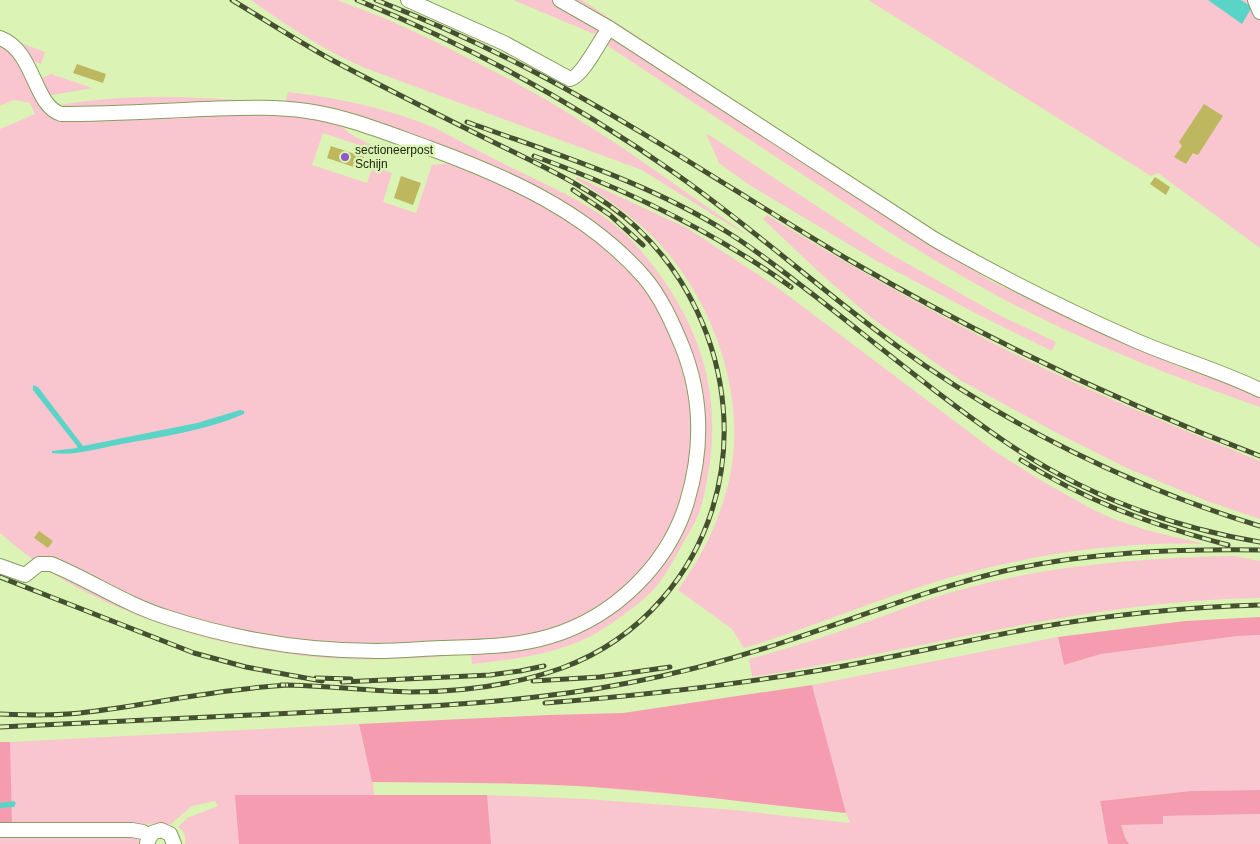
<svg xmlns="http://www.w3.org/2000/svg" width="1260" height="844" font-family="Arial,sans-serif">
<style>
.green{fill:#f9c6d0;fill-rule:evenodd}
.forest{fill:#f69cb1}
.water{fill:#5ad4c6}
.building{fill:#bdb75f}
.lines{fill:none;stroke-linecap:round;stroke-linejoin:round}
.minor-casing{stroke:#889d61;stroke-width:16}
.minor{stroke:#fff;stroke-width:14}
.rail-casing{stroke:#455030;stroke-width:5}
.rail{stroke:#dbf3b4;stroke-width:3;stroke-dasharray:9;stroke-linecap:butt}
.poi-dot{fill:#9256cc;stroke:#dbf3b4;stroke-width:2}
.labels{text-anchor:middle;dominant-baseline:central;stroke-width:5;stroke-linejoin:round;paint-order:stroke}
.poi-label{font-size:12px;fill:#212911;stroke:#dbf3b4;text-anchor:start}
</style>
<rect width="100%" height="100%" fill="#dbf3b4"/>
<!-- green -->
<path class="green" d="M251,0H337L384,18L430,39L507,78L552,103L617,144L749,236L715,216L642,170L365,68C324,50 287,26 251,0Z
M513,0H551L601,28L594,34Z
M569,0H582L744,107L742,109Z
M868,0H1260V248L1158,173L1151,176Z
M610,38H617L940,250L991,281L1115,340L1185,369L1237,387L1260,397V407C1173,377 1087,343 1005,300C968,280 932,259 897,237L605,44Z
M15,41L45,52L41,64L31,60Z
M0,42L8,46L19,56L49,111L60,117L72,118L247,113L298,115L335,122L355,137L378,148L377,151L323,133L312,165L367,183L373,166L392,173L383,202L416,213L432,165C439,164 448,163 455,163C461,164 467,168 473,170C497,179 521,191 544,204C583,227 624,255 650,294C709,380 709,509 631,584C614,600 595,611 575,622L583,629C597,620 613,610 626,599C676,556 705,491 702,424C699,370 680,319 647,276C641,269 637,261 630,255C591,218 535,186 485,165C469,158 452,154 436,148C393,133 351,114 307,108C270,103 234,105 197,106C154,108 111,110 67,111L61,110L55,106C132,91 208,98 285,103L288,92C338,98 388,108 435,128C462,142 490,157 518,171C558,190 606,211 635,244C691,307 721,377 710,461C707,481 704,502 696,520C691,530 685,539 680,549C672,563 664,578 653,590C640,604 608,627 591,636C555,654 512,660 472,664L471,654C444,656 418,659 391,659C282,663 158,635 64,580C41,567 20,550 0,533V129L35,114L30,103L14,100L0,106Z
M51,74L92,88L47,96L40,79Z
M706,133L885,251L997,314L1056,342L1052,351L979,315L875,260L748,184L719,163Z
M577,177L687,228L774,285L997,453L1042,481L1088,507L1111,518L1146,530L1204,544C1116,541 1029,555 945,579C877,599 811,628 744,648L732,629L678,590C702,556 720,521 729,480C749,396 711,292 649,233C627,212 603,196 576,179Z
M767,215C839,259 912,301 987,340C1075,386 1168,424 1260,461V519L1207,501L1129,469L1057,433L960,380L873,319L820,273L763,219Z
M1234,556L1260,561V598C1088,600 921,650 752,677L749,659C791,648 833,634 875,619C897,611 920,602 942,595C1037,566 1136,558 1234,556Z
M1260,635V790L1191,791L1100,801L1102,816L1121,844H185C186,837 185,831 178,827L187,818L218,806L215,801L192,806L171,824L12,823L11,808L0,760L10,759V742L359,724L365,752L818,706L812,685L1058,637L1064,665L1101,654L1238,636ZM373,782L529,783L579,786L714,798L846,813L850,823L734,810L586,799L487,795H374Z
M1260,814V844H1129L1125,837L1121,825L1162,824L1163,816Z
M0,834H138L139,844H0Z"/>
<!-- forest -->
<path class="forest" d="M1260,617V635L1238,636L1101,654L1064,665L1058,637L1185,621Z
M812,685L846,813C757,804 668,791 578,786C509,782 441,783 372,782L359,724L548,715L623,713Z
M0,742H10L12,823H0Z
M1260,790V814L1163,816V824L1121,825L1125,837L1129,844H1108L1100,801L1191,791Z
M235,795H487L491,844H239Z"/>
<!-- water -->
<path class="water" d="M1208,0H1241L1252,7L1242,24Z
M33,385L38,387L83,446L197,423L240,410L244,411V414C204,431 159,437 117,445C96,449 74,456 52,453V451L77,448V446L33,390Z
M14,801L16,803L14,807L0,808V803Z"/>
<!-- building -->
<path class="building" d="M77,64L106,74L103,83L73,73Z
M1204,104L1223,116L1198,155L1193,153L1186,164L1174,157L1182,146L1179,142Z
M331,146L364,157L360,169L327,158Z
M401,176L421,183L413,205L394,198Z
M1155,177L1170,187L1166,195L1150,184Z
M39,531L53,541L48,548L34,538Z"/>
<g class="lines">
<!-- minor casing -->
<g class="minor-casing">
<path id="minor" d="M408,0L504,43L570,79C582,77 601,39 609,28
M560,0L609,28L934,239C1000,277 1068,311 1139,342C1179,359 1221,371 1260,390
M1255,0L1260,12
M0,38C35,51 33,105 61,114C109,114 156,111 204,109C238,108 273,106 307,111C349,117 389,134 429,148C508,177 587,212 644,277C661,297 672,322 682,346C703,398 703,449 687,502C668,565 614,617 551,636C515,647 477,647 441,648C419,649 398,651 377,651C307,651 233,639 166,617C125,604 90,580 51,564H39L25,575L0,566
M0,830H132L143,832L150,836
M147,843L152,833L161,830L170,834L174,844"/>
</g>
<!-- minor -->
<use href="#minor" class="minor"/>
<!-- rail casing -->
<g class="rail-casing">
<path id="rail" d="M232,0C265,20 298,41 332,60C379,85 427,109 475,133C528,160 592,186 636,227C739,324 757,490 662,599C635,630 600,654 562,668C514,685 461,692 410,692C367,691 324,685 281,685
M357,0C470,46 577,104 676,174C753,228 822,291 897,346C1006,425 1131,487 1260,526
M376,0C432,22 487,47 540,75C646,131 746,199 849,260C980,336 1118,402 1260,456
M467,122C555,154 648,182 727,232C758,251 786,274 815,296C879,346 941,398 1007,443C1083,494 1170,527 1260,542
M534,156C625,189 712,230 791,287
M573,190L610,215L643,245
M1021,460C1087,502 1153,525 1228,545
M0,577L194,653L246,667L322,681
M316,678L351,679
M533,681L600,677L670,667
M342,682L490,675L520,671L544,666
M545,703C636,696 726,686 815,671C889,659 961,641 1034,628C1109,615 1184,607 1260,605
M0,714C29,715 59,716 88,712C154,704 220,689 288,685
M0,727C105,722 210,717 315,712C419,707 526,703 628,683C681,673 733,659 784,642C857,618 929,589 1004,571C1089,552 1174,549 1260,550"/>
</g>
<!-- rail -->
<use href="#rail" class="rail"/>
</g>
<!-- markers -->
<circle class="poi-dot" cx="345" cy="157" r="5"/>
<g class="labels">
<!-- poi labels -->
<g class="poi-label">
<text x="355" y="150">sectioneerpost<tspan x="355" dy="14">Schijn</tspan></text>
</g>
</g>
</svg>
